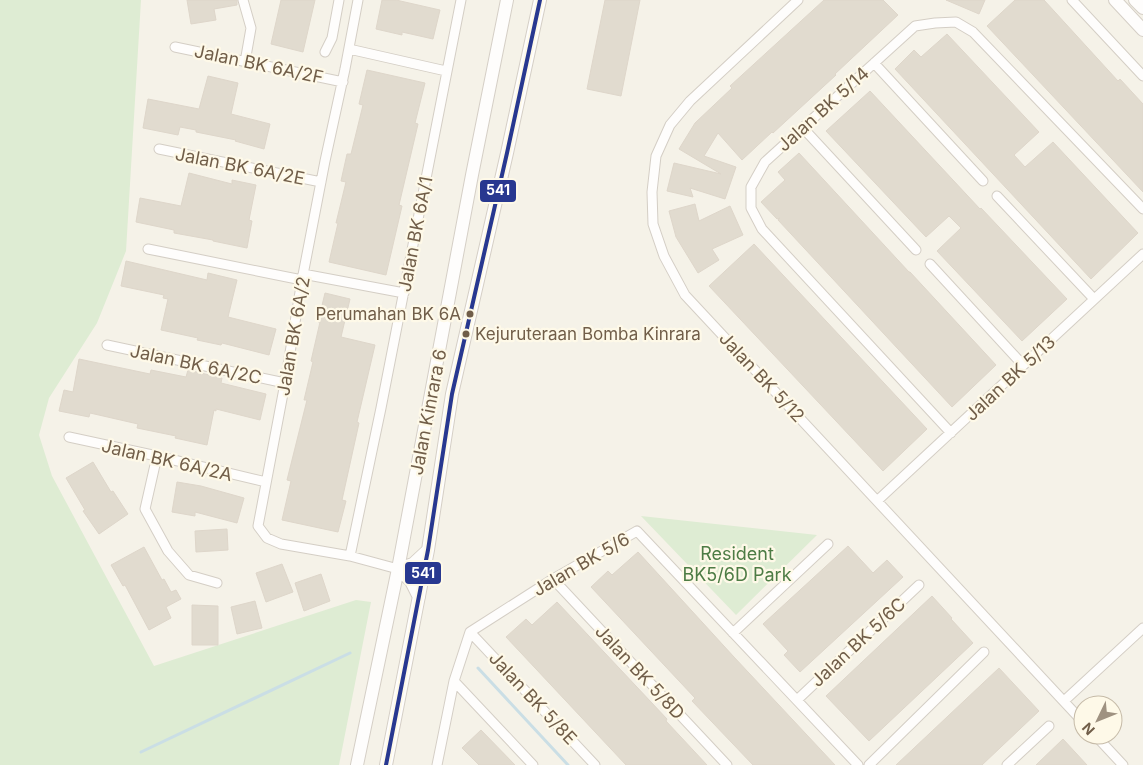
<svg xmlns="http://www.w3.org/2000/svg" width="1143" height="765" font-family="Inter,sans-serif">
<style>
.green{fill:#deecd3}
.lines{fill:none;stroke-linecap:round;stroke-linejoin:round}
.stream{stroke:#cadee5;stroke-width:3}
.building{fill:#e1dbcf;stroke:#ded6ca}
.minor-casing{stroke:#d4cec5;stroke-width:11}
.secondary-casing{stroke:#d5cfc6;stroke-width:14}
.minor{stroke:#fefdfc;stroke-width:9}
.secondary{stroke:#fefdfc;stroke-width:12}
.bus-1-casing{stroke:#fef9e8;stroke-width:8}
.bus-1{stroke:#283890;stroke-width:4}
.bus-dot{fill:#715e49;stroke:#fef9e8;stroke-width:2}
.labels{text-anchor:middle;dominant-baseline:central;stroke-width:4.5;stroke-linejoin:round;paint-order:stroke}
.bus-label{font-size:17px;fill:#715e49;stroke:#fef9e8;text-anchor:end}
.street-label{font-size:18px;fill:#715e49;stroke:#fef9e8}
.park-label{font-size:18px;fill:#4d7c45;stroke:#fef9e8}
.line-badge{stroke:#fef9e8;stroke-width:2}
.badge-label{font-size:14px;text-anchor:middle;font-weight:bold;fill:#fff}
</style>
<rect width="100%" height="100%" fill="#f5f2e8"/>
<!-- green -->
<path class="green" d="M0,0H141L126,251L97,323L49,398L39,435L52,476L154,666L356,600L371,602L339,765H0Z
M641,516L817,535L736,615Z"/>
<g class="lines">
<!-- stream -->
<path class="stream" d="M478,668L568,765
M141,752L350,653"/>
</g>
<!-- building -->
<path class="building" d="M187,0H237V5L214,9L216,20L191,24Z
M281,0H315L303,52L271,44Z
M382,0H396L440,10L433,39L402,32V35L376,29Z
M605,0H640L621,96L587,89Z
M824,0H883L898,15L835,74L836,75L773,133L772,132L742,160L718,133L704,156L736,167L725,199L690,188L693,197L667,191L674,163L721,174L679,149L695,123L732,88L730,86Z
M946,0H985L979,14Z
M1015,0H1044L1118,81L1120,79L1143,104V192L987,26Z
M947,34L1039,132L1014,155L1025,167L1053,142L1138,233L1091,279L895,69L914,50L921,57Z
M367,70L425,83L415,123L418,124L399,205L402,206L386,275L329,262L338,223H336L346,182L341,181L347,154H351L363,105L359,104Z
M208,76L238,83L231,114L270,124L264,149L235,141L236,140L196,132V130L180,127L178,135L143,128L148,99L199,109Z
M870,91L980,209L981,208L1067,299L1022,341L937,251L961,228L949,216L926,237L826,131Z
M799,153L909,272H910L996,365L952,407L778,220L780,218L777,219L761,202L785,180L778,172Z
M189,173L232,184V180L256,185L249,220L252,221L247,248L213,241V240L174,233V230L136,222L140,198L181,206Z
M695,204L699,221L730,206L743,235L712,249L719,260L698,273L676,237L669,211Z
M754,244L927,429L883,471L709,286Z
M126,261L207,280L208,273L237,280L228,317L276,329L269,355L222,343L221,345L197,340L198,338L161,330L168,299L163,298L164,295L121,286Z
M325,293L350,299L341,337L375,345L357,422L359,423L342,500L346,501L338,532L282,520L291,481L287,480L307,400H304L313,362L311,361L320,322H318Z
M79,359L150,374L151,370L186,377L188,370L222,378L221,383L266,394L260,420L216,409V411L214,410L207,445L175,438L176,436L137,428L138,424L90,413L89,417L59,411L64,390L73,392Z
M93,462L111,492L113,491L128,514L99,534L83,511L85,510L66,478Z
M177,482L201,486L244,498L237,523L195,512V516L172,512Z
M227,529L228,550L196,552L195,531Z
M848,546L873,573L887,560L903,577L800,672L784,655L788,651L763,624Z
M144,547L162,580L164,579L171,592L176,590L181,599L166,607L171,618L149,630L125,585L123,586L111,565Z
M638,552L734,657L835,765H753L692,701L695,698L591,587L608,571L612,575Z
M282,564L293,592L266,602L256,573Z
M321,574L330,601L304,611L295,583Z
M932,596L952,618L951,619L973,643L869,741L826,696Z
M255,601L262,628L237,634L231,607Z
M557,602L667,719L666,721L707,765H626L506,637L526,619L532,625Z
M192,605L218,606V645H192Z
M999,668L1039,711L982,765H896Z
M481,730L515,765H479L462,748Z
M1063,739L1087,765H1036Z"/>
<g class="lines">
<!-- minor casing -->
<g class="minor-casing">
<path id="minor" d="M243,0L251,28L245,62
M358,0L345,69L325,161L302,280L285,383L258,526L267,538L281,544L350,556L398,569
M798,0L690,101L670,125L656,156L652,192L653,224L664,256L685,295L1083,722
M1072,0L1143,76
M175,47L343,82
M349,49L446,71
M325,52L332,38L339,0
M874,63L983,181
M803,128L916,250
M159,149L321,182
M997,196L1094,299
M148,249L302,280
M930,264L1023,365
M303,274L404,293
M107,345L285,383
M951,433L762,229L751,208V187L765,162L915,26L935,23L956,22L973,32L1143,209
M69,437L157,456L266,482
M157,456L145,509L168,551L189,575L217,583
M877,501L1143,254
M350,556L381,408L461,0
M553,579L727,765
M470,632L595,765
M733,633L828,544
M454,681L533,765
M797,700L919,585
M1064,701L1143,628
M1095,735L1123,765
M437,765L454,681L470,632L553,579L637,531L858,765
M869,765L984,652
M1007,765L1049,726"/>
</g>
<!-- secondary casing -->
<g class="secondary-casing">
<path id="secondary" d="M1115,0L1143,30
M1135,0L1143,8
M419,597L411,581L398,569L413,564L428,550
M357,765L398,569L472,175L507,0
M386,765L428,550L452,394L507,153L540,0"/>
</g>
<!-- minor -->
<use href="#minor" class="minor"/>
<!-- secondary -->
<use href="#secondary" class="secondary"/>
<!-- bus-1 casing -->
<g class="bus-1-casing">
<path id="bus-1" d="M386,765L428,550L452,394L507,153L540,0"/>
</g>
<!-- bus-1 -->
<use href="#bus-1" class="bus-1"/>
</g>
<!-- markers -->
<g class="bus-dot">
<circle cx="470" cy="314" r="4.5"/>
<circle cx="466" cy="334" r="4.5"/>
</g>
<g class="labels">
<!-- bus labels -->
<g class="bus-label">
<text x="461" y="314">Perumahan BK 6A</text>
<text x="475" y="334" text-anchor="start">Kejuruteraan Bomba Kinrara</text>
</g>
<!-- street labels -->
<g class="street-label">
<text transform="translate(259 64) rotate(12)">Jalan BK 6A/2F</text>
<text transform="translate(823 109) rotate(-42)">Jalan BK 5/14</text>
<text transform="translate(240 166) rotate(11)">Jalan BK 6A/2E</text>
<text transform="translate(415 234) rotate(-79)">Jalan BK 6A/1</text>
<text transform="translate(293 336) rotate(-80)">Jalan BK 6A/2</text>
<text transform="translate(196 364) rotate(12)">Jalan BK 6A/2C</text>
<text transform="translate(762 377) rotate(47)">Jalan BK 5/12</text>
<text transform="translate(1010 378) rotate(-43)">Jalan BK 5/13</text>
<text transform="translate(428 412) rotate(-79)">Jalan Kinrara 6</text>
<text transform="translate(167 460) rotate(13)">Jalan BK 6A/2A</text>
<text transform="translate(581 564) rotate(-30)">Jalan BK 5/6</text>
<text transform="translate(858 642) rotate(-43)">Jalan BK 5/6C</text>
<text transform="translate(640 672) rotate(47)">Jalan BK 5/8D</text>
<text transform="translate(533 698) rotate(47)">Jalan BK 5/8E</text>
</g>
<!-- park labels -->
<g class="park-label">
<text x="737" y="553">Resident<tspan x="737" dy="21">BK5/6D Park</tspan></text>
</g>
</g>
<g class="line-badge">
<rect x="479" y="179" width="38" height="24" rx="5" fill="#283890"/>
<rect x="404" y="561" width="38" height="24" rx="5" fill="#283890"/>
</g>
<g class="badge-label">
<text x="498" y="195">541</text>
<text x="423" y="578">541</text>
</g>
<!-- north arrow -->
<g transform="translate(1098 720) rotate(227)"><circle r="24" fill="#fef9e8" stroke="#c6bba8"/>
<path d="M0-4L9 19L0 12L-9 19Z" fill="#9f9281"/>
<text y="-8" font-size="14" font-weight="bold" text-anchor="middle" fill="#715e49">N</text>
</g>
</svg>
